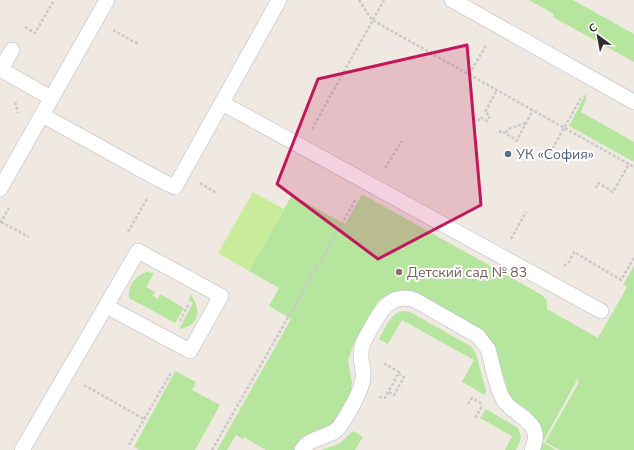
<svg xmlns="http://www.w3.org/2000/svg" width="634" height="450" font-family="'Nunito Sans',sans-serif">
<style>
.green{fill:#b6e59e}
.pitch{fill:#c9ec9a}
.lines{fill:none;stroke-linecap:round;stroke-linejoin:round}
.lane-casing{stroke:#b4b7c1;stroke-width:16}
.path{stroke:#c9c9c9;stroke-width:2.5;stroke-dasharray:3 2;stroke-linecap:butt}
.lane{stroke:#fff;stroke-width:15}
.marked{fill:#c2185b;fill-opacity:0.2;stroke:#c2185b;stroke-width:3;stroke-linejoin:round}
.service-dot{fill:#5c6f8a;stroke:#fff;stroke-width:1.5}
.education-dot{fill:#8d6e63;stroke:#fff;stroke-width:1.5}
.labels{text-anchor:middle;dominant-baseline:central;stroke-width:4;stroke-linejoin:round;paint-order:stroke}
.service-label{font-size:14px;fill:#4e5e75;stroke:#fff;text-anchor:start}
.education-label{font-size:14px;fill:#785e54;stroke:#fff;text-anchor:start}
</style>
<rect width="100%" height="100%" fill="#efe9e1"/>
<!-- green -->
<path class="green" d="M529,0H573L634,34V62L553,17L554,14Z
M586,93V100L581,112L634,142V162L569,126Z
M362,194L542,295L547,301V309L598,338L627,287L623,285L634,266V450H560L545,442L578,384V378L543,442L556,450H539L537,420L529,411L510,398L494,345L486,334L420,294L405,291L389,294L379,300L355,341L348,360L352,383L351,392L333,423L325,429L305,435L298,441L294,450H266L244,437L243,439L236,435L227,450H217L291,319L269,306L279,288L249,271L292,195L345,224Z
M147,272L154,273L146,287L155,292L153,296L158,299L160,294L184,308L175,323L129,298C128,285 135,276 147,272Z
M191,295C202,310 199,326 179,329L193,303L188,300Z
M402,311L410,312L472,347L476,354L486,391L485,395L462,382L474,360L402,320L388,344L379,339C385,329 390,314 402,311Z
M175,371L196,382L192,390L220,405L195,450H139L134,447Z
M486,409L518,428L521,438L516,450H505L512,436L480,418Z
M353,431L363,437L355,450H321L339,444Z"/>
<!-- pitch -->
<path class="pitch" d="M253,192L284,209L249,271L218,253Z"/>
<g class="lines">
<!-- lane casing -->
<g class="lane-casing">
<path id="lane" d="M452,0L634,102
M0,69L51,98
M1,69L12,50
M222,103L601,311
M42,115L158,179L175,187L279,0
M0,189L107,0
M22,450C61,384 99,317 138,251L221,296L190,351L106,306
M302,450C311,435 331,439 340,426C348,414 358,397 362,383C366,372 360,363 361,353C361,343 367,336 371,328C381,310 391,292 415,300L478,336L488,349C493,365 495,385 503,399C513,417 546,420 532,450"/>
</g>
<!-- path -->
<path class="path" d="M359,0L372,20L634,167
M25,27L35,33L54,0
M113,30L138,44
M469,74L487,44
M15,102L18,113
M478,121L480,117L487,121L490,116L485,112L497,90
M312,129L384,0
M499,133L501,131L517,140
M506,133L508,129L526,123
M516,142L533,110
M550,153L582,96
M385,168L402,141
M200,183L217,193
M596,188L598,183L613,192L629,164
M1,222L29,237
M0,223L9,208
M128,232L148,197
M511,239L526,212
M564,266L569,262L574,252L621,280L634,258
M180,321L189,303
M84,385L144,419
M389,392L394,395L404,377L399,374
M379,397L385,398L399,372L383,363
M468,404L472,398L482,404
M475,418L483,405
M129,445L171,373
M212,450L356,199"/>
<!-- lane -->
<use href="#lane" class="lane"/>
</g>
<!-- marked area -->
<path class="marked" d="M467,45L481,205L378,259L277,184L318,79Z"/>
<!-- markers -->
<circle class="service-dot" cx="508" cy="154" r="4"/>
<circle class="education-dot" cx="399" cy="272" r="4"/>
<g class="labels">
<!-- service labels -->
<g class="service-label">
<text x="516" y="154">УК «София»</text>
</g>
<!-- education labels -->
<g class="education-label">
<text x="407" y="272">Детский сад № 83</text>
</g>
</g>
<!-- north arrow -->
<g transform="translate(598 36) rotate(328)" stroke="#ffffff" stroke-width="3" paint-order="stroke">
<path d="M0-3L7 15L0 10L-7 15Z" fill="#2e2e2e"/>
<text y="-6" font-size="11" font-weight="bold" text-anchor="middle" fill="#2e2e2e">С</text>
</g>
</svg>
